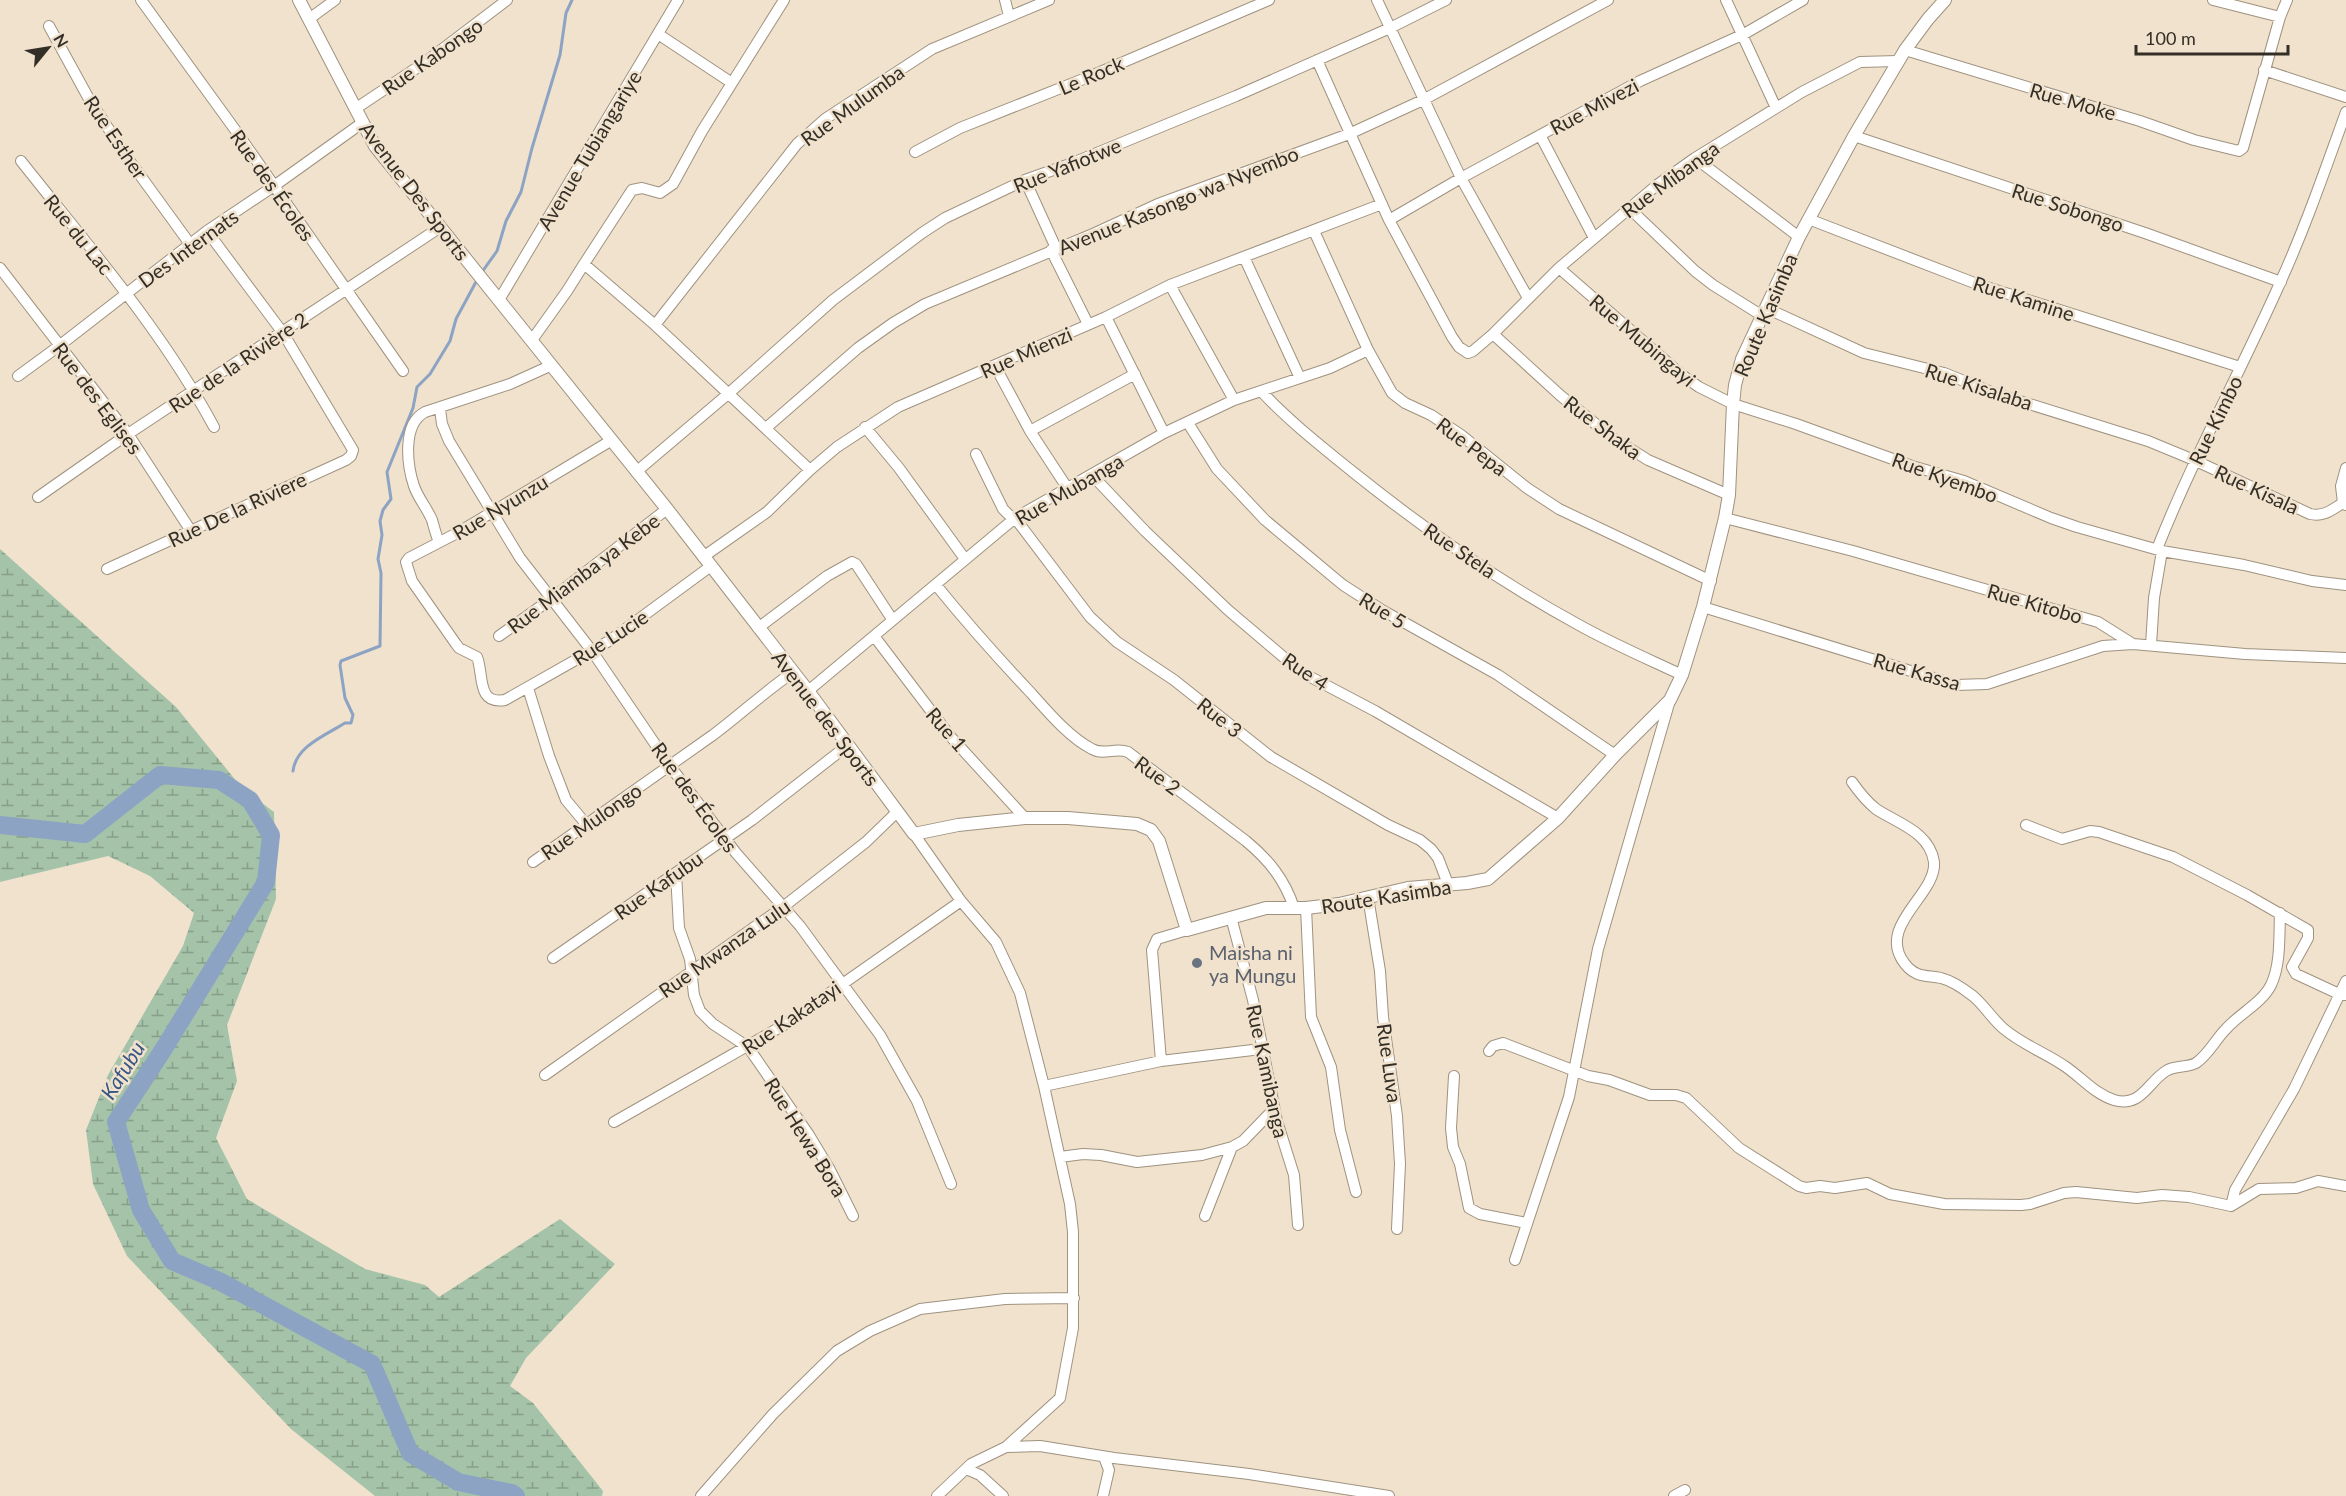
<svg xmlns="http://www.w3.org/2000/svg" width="2346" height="1496" font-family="Lato,sans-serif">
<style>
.wetland{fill:url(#wetland-marsh)}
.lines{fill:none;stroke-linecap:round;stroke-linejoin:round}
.stream{stroke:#8ca3c4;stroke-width:3}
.river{stroke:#8ca3c4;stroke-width:18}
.minor-casing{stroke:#9f927f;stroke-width:12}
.tertiary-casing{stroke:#9f927f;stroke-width:14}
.minor{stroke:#fff;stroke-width:10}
.tertiary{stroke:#fff;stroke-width:12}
.worship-dot{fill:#6b7280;stroke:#f0e2cd;stroke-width:2}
.labels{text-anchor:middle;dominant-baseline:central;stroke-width:5;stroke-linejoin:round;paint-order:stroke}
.street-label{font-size:20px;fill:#332e26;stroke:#f0e2cd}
.worship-label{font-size:20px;fill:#5b616d;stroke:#f0e2cd;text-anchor:start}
.water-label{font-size:21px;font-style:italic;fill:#365684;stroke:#f0e2cd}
</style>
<defs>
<pattern id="wetland-marsh" width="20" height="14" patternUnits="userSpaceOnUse" patternTransform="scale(1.5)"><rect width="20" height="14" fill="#a5c3a9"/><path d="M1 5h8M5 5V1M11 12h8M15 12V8" fill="none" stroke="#879f89"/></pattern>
</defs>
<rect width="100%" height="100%" fill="#f0e2cd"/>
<!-- wetland -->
<path class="wetland" d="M0,549L176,707L242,788L274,812L276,899L227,1025L237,1081L216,1138L247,1199L365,1269L425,1285L439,1297L560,1219L615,1264L526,1358L510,1386L533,1403L603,1491L602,1496H375L291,1429L127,1256L93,1184L86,1130L108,1075L183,946L194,913L150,876L108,856L0,882Z"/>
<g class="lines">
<!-- stream -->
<path class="stream" d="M482,272L497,251L506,221L521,192L532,148L560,55L566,13L572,0
M293,771C296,746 326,735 345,723H351L353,715L345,698L340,665L341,661L380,646L381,573L378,559L382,535L380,521L383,510L391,499L387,472L413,408L417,387L430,374L450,341L456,319L477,280"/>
<!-- river -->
<path class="river" d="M0,825L85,834L160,775L219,780L250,800L271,835L266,882L163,1050L116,1122L141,1210L172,1261L219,1281L372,1364L410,1453L458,1482L512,1493L516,1496"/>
<!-- minor casing -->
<g class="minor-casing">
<path id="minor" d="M141,0L236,131L403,371
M1005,0L1009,16
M1377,0L1461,178L1528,298
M1726,0L1776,108
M2213,0L2280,17
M309,19L335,0
M49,26L89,99L129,160L190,244
M658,34L732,83
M1905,50L2140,121L2194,140L2239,151L2243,148L2280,17L2287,0
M1317,60L1389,220L1452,337L1459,347L1468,353L1473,351L1493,334L1559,268L1657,185L1695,158L1802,92L1860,62L1898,61
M2264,70L2346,97
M355,109L424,63L507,0
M1540,135L1594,238
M1854,136L2145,233L2281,282
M915,152L960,128L1086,78L1269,0
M1695,158L1799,237
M21,161C89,247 162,330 214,427
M1025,180L1056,248
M1629,208L1695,271L1713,285L1761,315
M1389,220L1461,178L1640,81L1744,34L1803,0
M1811,220L1977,284L2240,367
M1314,231L1368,350L1392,393L1405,403L1431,415L1461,435L1527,488L1559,509L1711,581
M1051,250L1088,324
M1244,257L1300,378
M584,264L632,190L642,188L660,193L673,184L702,131L784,0
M0,268L128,434L191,531
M1559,268L1682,375L1699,387L1733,404L1796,424L1912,466L1964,481L2051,518L2077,527L2162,551L2244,565L2312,581L2346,585
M1170,285L1234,400
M499,300L678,0
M1766,308L1864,353L1944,373L1994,393L2148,441L2194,460L2310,514C2324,517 2331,510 2343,503
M1106,317L1164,433
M655,325L797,144L825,119L932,49L1049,0
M1493,334L1561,396L1613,438L1648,460L1729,495
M532,340L567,291L584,264L655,325L810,470
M995,366L1030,431L1068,489
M18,376L59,346L207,231L274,186L362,123
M1261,391C1289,421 1321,446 1353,472C1424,529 1500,582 1579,625C1613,644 1648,659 1682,675
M440,409L442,424L449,441L520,558L592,651L670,766L736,853L800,926L880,1035L917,1101L951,1184
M1188,423L1217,469L1265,520L1343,585L1382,610L1498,675L1615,755
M865,427L899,468L965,559
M766,428L858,348L893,323L925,304L1095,233L1158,204L1349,134L1423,100L1608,0
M1030,431L1135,374
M612,440L459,532L409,558L406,562L412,581L456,644L459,648L477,657C484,674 476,705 505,700L609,641L711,566
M976,454L1003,509L1009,515L1015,518L1090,617L1117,642L1174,680L1271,757L1388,825L1420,840L1431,849L1438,858L1448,884
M2346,468L2341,486L2343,503L2346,505
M636,472L728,394L833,300L922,233L945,218L1025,180L1070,164L1236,96L1390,28L1446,0
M1092,475L1145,531L1228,610L1301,672L1375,711L1558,818
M38,497L128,434L439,228
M1725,518L1853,551L2098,622L2133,644L2245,654L2346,658
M439,542C436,535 434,527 432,520C427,508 418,498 414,486C407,465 402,424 425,412L510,384L552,365
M2157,549C2193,458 2240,373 2280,283C2305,228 2325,170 2346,112
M703,557L767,512L810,470L837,447L898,407L1106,317L1170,285L1382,204
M107,569L346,460L351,456L353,450L283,333L207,231
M936,585C966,622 998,658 1031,693C1048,712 1069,737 1092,749C1104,756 1115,747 1128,752L1246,841C1269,860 1285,880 1294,908
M1703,607L1956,685L1987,684L2103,646L2133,644
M758,628L827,576L852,562L856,564L892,619
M499,636L551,599L667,509
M874,636L950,736L1025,818
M2151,645L2154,598L2162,551
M528,688L549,756L566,800L586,824
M808,691L1015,518L1164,433L1234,400L1330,368L1368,350
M1852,782C1859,792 1866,801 1876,809C1897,823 1930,832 1934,862C1937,895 1875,926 1905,964C1916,978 1927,975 1941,978C1953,981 1964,989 1973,996C1985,1006 1992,1019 2004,1029C2023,1045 2046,1053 2066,1067C2082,1078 2095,1094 2114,1100C2141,1108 2148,1082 2166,1071C2175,1065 2187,1068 2196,1063C2209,1054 2215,1040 2226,1029C2239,1014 2262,1003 2271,985C2281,964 2279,936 2280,913
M2026,825L2062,839L2090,831L2099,832L2173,857L2247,895L2308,930V938L2292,967L2296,974L2339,994L2346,995
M914,834L961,901L996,942L1020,993L1044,1086L1070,1204L1073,1232V1328L1060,1398L1006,1447L971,1464L937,1496
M533,862L713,735C740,715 764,692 792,673
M676,873L679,928L690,959L694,995L700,1011L713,1024L748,1047L809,1135L829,1168L853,1216
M1368,897L1380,971L1383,1017L1397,1116L1400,1164L1397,1229
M1306,908L1311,1017L1331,1067L1340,1130L1356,1192
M1231,917L1253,1000L1277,1121L1294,1175L1298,1225
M553,958L752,820L848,745
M1489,1051L1493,1046L1503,1043L1588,1076L1609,1080L1650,1095H1676L1686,1098L1739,1148L1799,1186L1806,1188L1820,1186L1835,1188L1867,1183L1890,1194L1944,1204L2021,1205L2030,1204L2064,1193L2076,1192L2137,1198L2162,1195L2189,1197L2231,1206L2259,1189L2296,1188L2318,1181L2346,1186
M1161,1061L1152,950L1157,939L1187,930
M545,1075L783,907L866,842L897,812
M1454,1076L1451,1128L1453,1147L1460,1164L1469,1208L1480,1214L1527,1223
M1044,1086L1161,1061L1261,1049
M614,1122L784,1025L961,901
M1060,1157L1083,1154L1101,1155L1137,1162L1202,1155L1232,1147L1243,1141L1274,1109
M2231,1206L2235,1190L2294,1089L2346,981
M1205,1216L1232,1147
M1515,1260L1569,1097L1598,949L1670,700
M1006,1447L1040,1446L1114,1458L1249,1474L1389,1496
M966,1469L980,1475L1003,1496
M701,1496L773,1414L837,1351L870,1331L920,1309L1005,1299L1074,1298
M1103,1496L1109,1470L1104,1457
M1674,1496L1685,1490"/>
</g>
<!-- tertiary casing -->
<g class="tertiary-casing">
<path id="tertiary" d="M299,0L375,146L667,509L808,691L914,834L958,825L1025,818H1068L1137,824L1151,830L1159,841L1187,930L1266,908H1306L1339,904L1408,888L1467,883L1488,879L1558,818L1615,755L1670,700L1682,675L1703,607L1725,518L1729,495L1733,404L1735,385L1742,359L1799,237L1854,136L1905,50L1928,19L1945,0"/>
</g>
<!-- minor -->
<use href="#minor" class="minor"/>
<!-- tertiary -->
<use href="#tertiary" class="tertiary"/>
</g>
<!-- markers -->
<circle class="worship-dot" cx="1197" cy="963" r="6"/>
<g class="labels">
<!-- street labels -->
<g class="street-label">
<text transform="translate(432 56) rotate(-35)">Rue Kabongo</text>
<text transform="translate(1091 75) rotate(-23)">Le Rock</text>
<text transform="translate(2073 101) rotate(16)">Rue Moke</text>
<text transform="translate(852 105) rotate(-36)">Rue Mulumba</text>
<text transform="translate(1594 106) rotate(-28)">Rue Mivezi</text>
<text transform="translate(116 137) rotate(56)">Rue Esther</text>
<text transform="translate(589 150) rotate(-59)">Avenue Tubiangariye</text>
<text transform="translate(1067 165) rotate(-22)">Rue Yafiotwe</text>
<text transform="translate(1670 179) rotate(-36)">Rue Mibanga</text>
<text transform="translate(273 185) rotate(55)">Rue des Écoles</text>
<text transform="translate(415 191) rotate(53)">Avenue Des Sports</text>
<text transform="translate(1178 200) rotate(-22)">Avenue Kasongo wa Nyembo</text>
<text transform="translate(2068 207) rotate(18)">Rue Sobongo</text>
<text transform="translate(79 234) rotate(51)">Rue du Lac</text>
<text transform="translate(188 248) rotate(-36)">Des Internats</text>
<text transform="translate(2024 298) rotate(18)">Rue Kamine</text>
<text transform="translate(1765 315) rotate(-67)">Route Kasimba</text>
<text transform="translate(1643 340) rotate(40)">Rue Mubingayi</text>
<text transform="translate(1026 352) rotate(-24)">Rue Mienzi</text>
<text transform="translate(238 362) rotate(-34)">Rue de la Rivière 2</text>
<text transform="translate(1979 386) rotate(18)">Rue Kisalaba</text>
<text transform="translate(98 398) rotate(53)">Rue des Eglises</text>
<text transform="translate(2215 420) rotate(-64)">Rue Kimbo</text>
<text transform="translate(1603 427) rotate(37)">Rue Shaka</text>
<text transform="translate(1472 446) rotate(37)">Rue Pepa</text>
<text transform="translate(1945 477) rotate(20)">Rue Kyembo</text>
<text transform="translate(1069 489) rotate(-30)">Rue Mubanga</text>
<text transform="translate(2257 489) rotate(25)">Rue Kisala</text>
<text transform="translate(500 507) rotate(-31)">Rue Nyunzu</text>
<text transform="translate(237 509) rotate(-25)">Rue De la Riviere</text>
<text transform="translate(1460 550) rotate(34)">Rue Stela</text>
<text transform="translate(583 573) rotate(-37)">Rue Miamba ya Kebe</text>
<text transform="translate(2035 603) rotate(16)">Rue Kitobo</text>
<text transform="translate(1383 610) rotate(31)">Rue 5</text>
<text transform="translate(610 637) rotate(-33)">Rue Lucie</text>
<text transform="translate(1306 671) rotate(34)">Rue 4</text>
<text transform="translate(1917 671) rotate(16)">Rue Kassa</text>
<text transform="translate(1220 717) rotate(38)">Rue 3</text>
<text transform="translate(826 718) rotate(53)">Avenue des Sports</text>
<text transform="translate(947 729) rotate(49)">Rue 1</text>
<text transform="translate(1158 775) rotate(36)">Rue 2</text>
<text transform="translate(695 797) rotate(54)">Rue des Écoles</text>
<text transform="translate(591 821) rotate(-35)">Rue Mulongo</text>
<text transform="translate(658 885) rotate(-35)">Rue Kafubu</text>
<text transform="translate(1386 896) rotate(-9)">Route Kasimba</text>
<text transform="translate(724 948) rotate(-35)">Rue Mwanza Lulu</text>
<text transform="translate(791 1017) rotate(-34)">Rue Kakatayi</text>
<text transform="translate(1390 1063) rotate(82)">Rue Luva</text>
<text transform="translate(1268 1071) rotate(78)">Rue Kamibanga</text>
<text transform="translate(806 1137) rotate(58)">Rue Hewa Bora</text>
</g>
<!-- worship labels -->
<g class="worship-label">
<text x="1209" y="952">Maisha ni<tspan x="1209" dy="23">ya Mungu</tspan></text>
</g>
<!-- water labels -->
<g class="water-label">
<text transform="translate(122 1070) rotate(-58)">Kafubu</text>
</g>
</g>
<!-- north arrow -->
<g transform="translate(48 48) rotate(60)" stroke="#f0e2cd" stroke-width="4.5" paint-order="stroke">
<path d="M0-4.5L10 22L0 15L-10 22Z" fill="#332e26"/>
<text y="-9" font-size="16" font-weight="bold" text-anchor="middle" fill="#332e26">N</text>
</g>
<!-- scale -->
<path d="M2136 45v9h152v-9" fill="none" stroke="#332e26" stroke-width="3"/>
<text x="2145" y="45" font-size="18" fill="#332e26" stroke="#f0e2cd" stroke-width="4.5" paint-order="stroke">100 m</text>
</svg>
